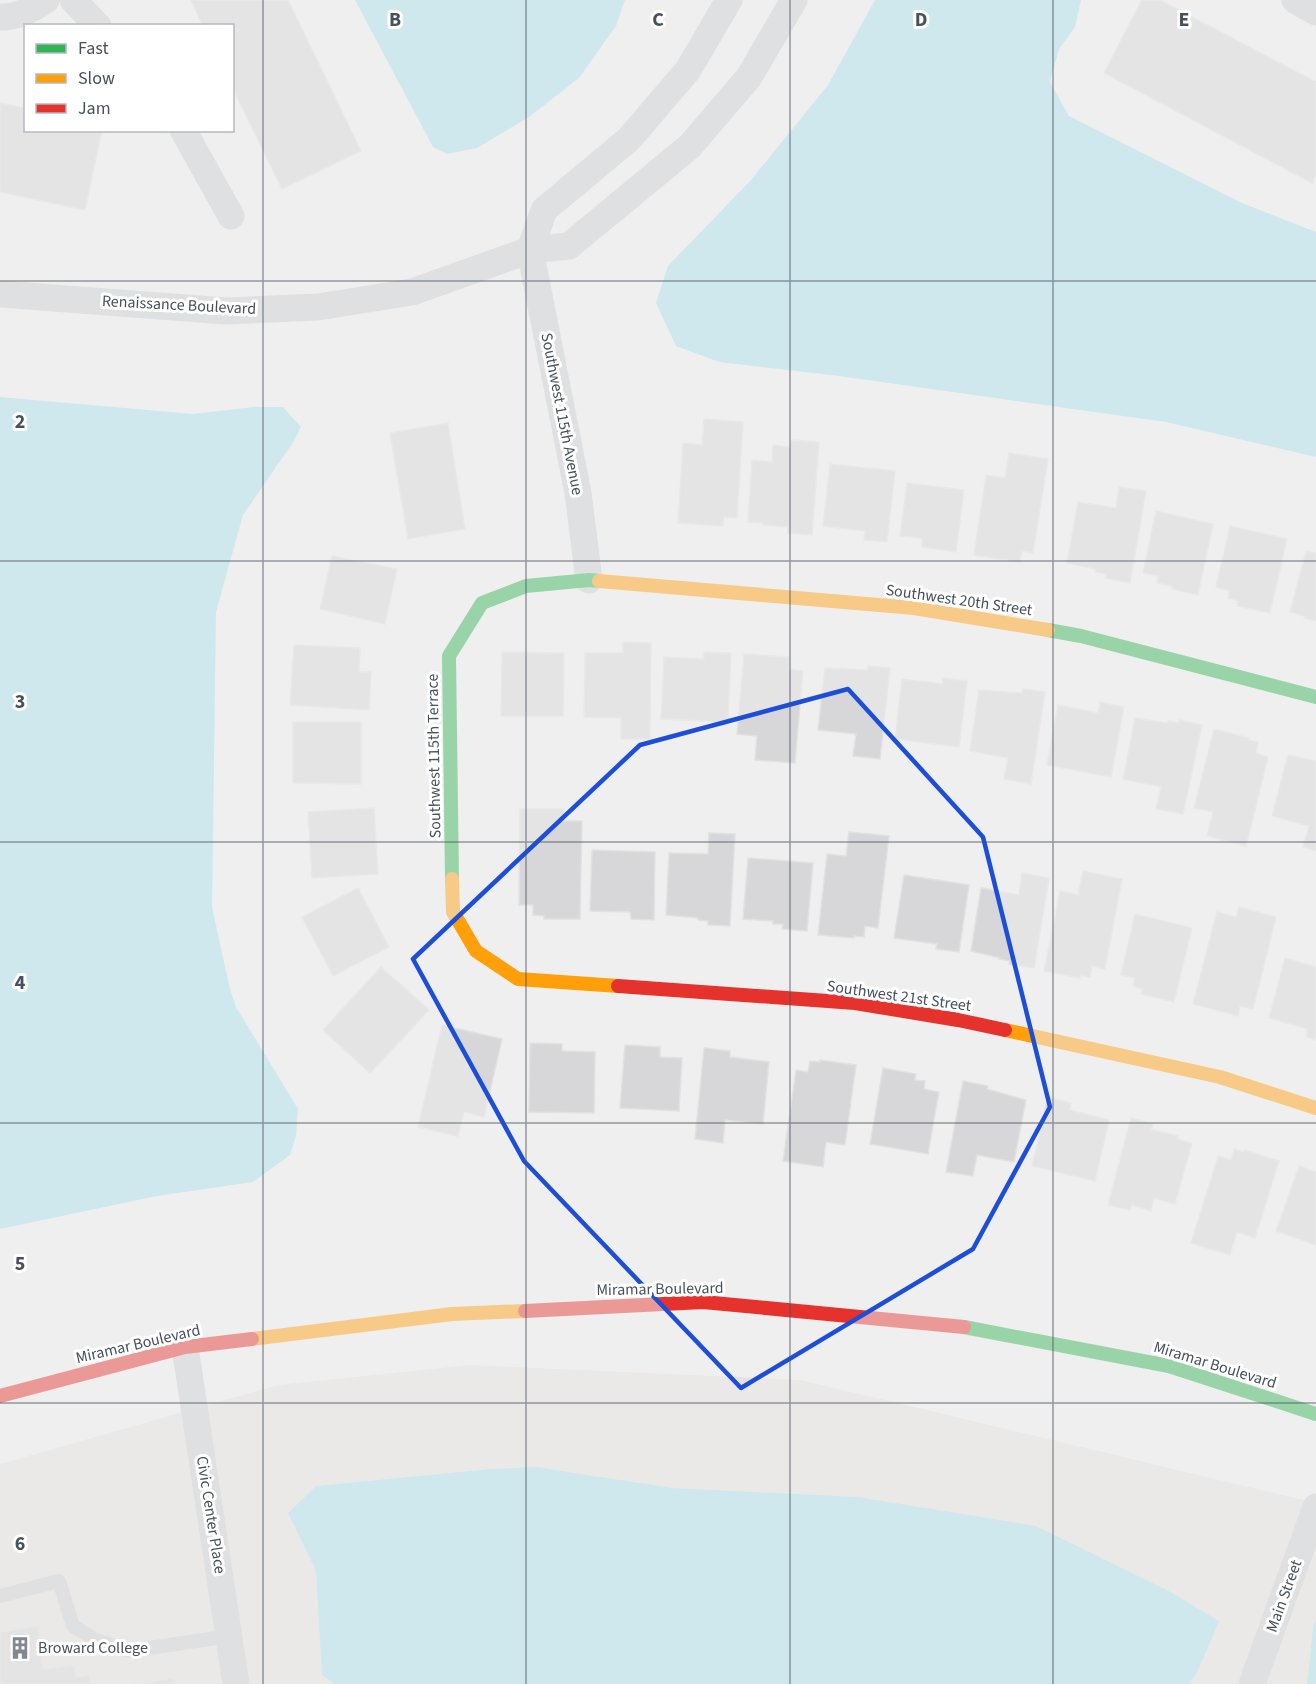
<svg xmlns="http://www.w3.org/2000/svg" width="1316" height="1684" font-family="'Source Sans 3',sans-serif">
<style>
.commercial{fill:#e5e3dd}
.water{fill:#a7dfee}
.building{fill:#d7d7d9;stroke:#e1e1e2;stroke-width:1.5}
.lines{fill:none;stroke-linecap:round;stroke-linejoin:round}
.lane{stroke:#cbced0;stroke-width:14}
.street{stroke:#cbced0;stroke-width:27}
.fast{stroke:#30b455;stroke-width:14}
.slow{stroke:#ff9f0a;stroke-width:14}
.jam{stroke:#e5322d;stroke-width:14}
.marked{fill:none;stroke:#1d4ed8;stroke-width:4.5;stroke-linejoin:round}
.grid{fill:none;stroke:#46515c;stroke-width:1.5;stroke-opacity:0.55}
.labels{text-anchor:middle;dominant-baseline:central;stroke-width:6;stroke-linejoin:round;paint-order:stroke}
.street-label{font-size:16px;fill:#46515c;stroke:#fff}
.poi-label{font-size:16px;fill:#46515c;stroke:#fff;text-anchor:start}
.grid-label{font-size:20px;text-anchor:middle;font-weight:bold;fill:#46515c;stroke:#fff;stroke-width:6;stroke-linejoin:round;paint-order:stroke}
</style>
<rect width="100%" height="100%" fill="#f0efef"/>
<!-- commercial -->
<path class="commercial" d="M470,1365L801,1380L1316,1503V1684H0V1464L278,1385Z"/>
<!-- water -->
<path class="water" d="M355,0H625L616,26L579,78L529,117L477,148L447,154L433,147Z
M875,0H1081L1075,27L1059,49L1050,82L1069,116L1242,203L1316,232V457L1166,422L839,376L719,362L676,346L656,303L668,266L751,180L828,85Z
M0,397L193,414L253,407H283L301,427L294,441L243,515L216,612L212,907L230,989L236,1007L298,1109L296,1136L290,1155L253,1182L157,1196L0,1229Z
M536,1467L672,1488L858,1497L1036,1526L1167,1590L1219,1621L1197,1673L1189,1684H334L322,1675L316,1571L288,1513L316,1486L491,1469Z
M1314,1621L1316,1622V1684H1307Z"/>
<!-- building -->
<path class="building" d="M191,0H288L361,151L282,189L232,87V26H203Z
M1142,0H1160L1316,82V175L1312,183L1104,73Z
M0,103L26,108V130H102L85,210L0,192Z
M704,419L743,422L737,518L724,517L723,526L678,523L683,443L702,445Z
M448,423L465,529L408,539L390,433Z
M791,440L819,442L812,535L787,533L788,527L763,525V523L748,522L752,460L772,462L773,445L790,447Z
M1009,453L1048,459L1033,553L1022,551L1020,562L974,555L986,475L1005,478Z
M830,464L895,471L887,542L864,540L865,531L823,526Z
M907,483L964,490L956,552L922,547V538L900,536Z
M1119,487L1146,491L1130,583L1105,578L1106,574L1095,572L1096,569L1067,563L1078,502L1116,508Z
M1156,511L1213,524L1198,595L1172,589V586L1157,583L1158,576L1143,573Z
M1230,526L1287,539L1270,613L1237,606L1238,601L1228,598L1230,591L1216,587Z
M1306,551L1316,553V621L1304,618L1305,616L1290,612Z
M332,556L397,569L385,624L320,609Z
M623,642L651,643L650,739H621V718L584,717L585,653H623Z
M294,645L360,648L359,672H371L369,710L290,705Z
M502,652L564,653L563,716H501Z
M704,652L731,653L728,722L661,719L664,657L704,659Z
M744,654L789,657V669L803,671L795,763L755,760L757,736L737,734Z
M868,666L890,668L880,759L853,756L856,734L818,730L825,668L868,670Z
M943,678L967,681L959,747L895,739L902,679L943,684Z
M1023,689L1045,692L1031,784L1004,779L1008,758L970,751L979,690L1022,693Z
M1100,702L1124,707L1111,777L1047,765L1058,705L1098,713Z
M1135,718L1168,723V721L1179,723V720L1202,725L1183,814L1156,809L1161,787L1123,779Z
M293,722H361V784L293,783Z
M1214,729L1249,738V740L1258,742L1256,753L1268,757L1246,846L1207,836L1213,812L1194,808Z
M1288,755L1316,761V851L1303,847L1309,826L1272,816Z
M374,808L378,874L312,878L308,812Z
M520,809H564V821H582L580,919H544V916L533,915V905H519Z
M849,832L889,836L878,928L865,926L864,937L854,936V938L818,935L827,854L846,856Z
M709,833L735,834L730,926L708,925V921L698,920V918L666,915L669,853L708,854Z
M592,850L655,852L654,920L631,919L630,912L590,911Z
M748,858L813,863L807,931L782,929L783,924H773V921L743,919Z
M1083,871L1122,879L1105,969L1092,966L1090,977L1080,975V978L1044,971L1060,891L1078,895Z
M1022,873L1049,878L1034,968L1009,964L1010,961L999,959L1000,958L971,951L981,888L1019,895Z
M904,875L969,885L959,952L936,949L937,944L894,938Z
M358,888L389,947L333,976L302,917Z
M1239,907L1276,917L1253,1009L1240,1006L1238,1016L1193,1004L1217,912L1236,917Z
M1135,914L1192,928L1174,1002L1141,994L1143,989L1133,986L1135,978L1121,975Z
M1285,958L1316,967V1040L1306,1037L1308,1029L1269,1018Z
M381,967L429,1010L370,1073L323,1030Z
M442,1025L502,1039L484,1117L464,1112L458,1136L418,1127Z
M530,1043L562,1044V1051L595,1052L594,1113L529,1112Z
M625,1045L660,1047V1057L682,1058L679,1111L620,1108Z
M704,1048L730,1051V1057L769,1062L763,1124L725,1120L723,1143L695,1139Z
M820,1060L856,1065L845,1145L826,1142L823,1167L783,1161L796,1070L808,1072L810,1061L820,1062Z
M883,1068L916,1074L915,1080L925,1081L924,1089L939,1092L928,1154L870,1144Z
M963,1081L988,1086L987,1089L1026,1100L1014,1162L977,1155L973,1176L946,1172Z
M1048,1097L1071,1103L1070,1110L1109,1120L1095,1181L1032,1166Z
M1131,1118L1153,1124L1151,1131L1154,1130L1178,1136L1177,1139L1192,1143L1175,1204L1154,1198L1151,1211L1132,1205L1130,1210L1108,1205Z
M1234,1149L1244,1152L1245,1150L1279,1161L1255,1238L1237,1232L1230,1255L1191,1243L1218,1156L1231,1160Z
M1299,1166L1316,1172V1245L1276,1231Z
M38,1626L43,1669L74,1665L76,1677L89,1675L91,1684H0V1632Z
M173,1678L174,1684H134Z"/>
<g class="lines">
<!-- lane -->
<path class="lane" d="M0,1596L59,1581L73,1626L96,1640L130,1651L229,1636"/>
<!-- street -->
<path class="street" d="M73,0L98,26
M1295,0L1316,12
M0,17C17,18 33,9 46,0
M183,130L231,216
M530,250L578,493L589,580
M530,250L544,210L629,139L688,70L729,0
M0,294L226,311L318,307L412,292L530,250L569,246L690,146L749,77L794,0
M185,1347L236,1684
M1252,1684L1316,1507"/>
<!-- fast -->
<path class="fast" d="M1048,630L1081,636L1316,697
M452,879L449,656L482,603L526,586L589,580L599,581
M964,1327L1169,1366L1316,1414"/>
<!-- slow -->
<path class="slow" d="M599,581L914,608L1048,630
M452,879L453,912L476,951L518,979L618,986
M1005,1030L1220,1077L1316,1108
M252,1339L452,1314L525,1311"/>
<!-- jam -->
<path class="jam" d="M618,986L855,1003L958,1020L1005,1030
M525,1311L703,1302L964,1327
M0,1396L185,1347L252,1339"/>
</g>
<!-- marked area -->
<path d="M0 0H1316V1684H0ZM848,689L983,837L1050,1107L973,1249L741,1388L524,1161L413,959L640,745Z" fill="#f0efef" fill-opacity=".55" fill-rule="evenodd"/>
<path class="marked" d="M848,689L983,837L1050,1107L973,1249L741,1388L524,1161L413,959L640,745Z"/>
<!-- grid -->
<path class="grid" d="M263,0V1684M526,0V1684M790,0V1684M1053,0V1684M0,281H1316M0,561H1316M0,842H1316M0,1123H1316M0,1403H1316"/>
<!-- icons -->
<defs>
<g id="building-bare" transform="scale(1.8)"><path d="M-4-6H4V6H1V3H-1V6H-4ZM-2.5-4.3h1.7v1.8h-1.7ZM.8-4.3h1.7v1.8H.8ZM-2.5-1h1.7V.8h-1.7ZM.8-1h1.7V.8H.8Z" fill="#82888f" stroke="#fff" stroke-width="2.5" paint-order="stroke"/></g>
</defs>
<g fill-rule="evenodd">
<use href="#building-bare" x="20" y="1648"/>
</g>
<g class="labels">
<!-- street labels -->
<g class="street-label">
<text transform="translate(179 305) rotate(3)">Renaissance Boulevard</text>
<text transform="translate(562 414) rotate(79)">Southwest 115th Avenue</text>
<text transform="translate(959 600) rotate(8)">Southwest 20th Street</text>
<text transform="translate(434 756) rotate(-91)">Southwest 115th Terrace</text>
<text transform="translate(899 996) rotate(8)">Southwest 21st Street</text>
<text transform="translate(660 1289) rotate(-1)">Miramar Boulevard</text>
<text transform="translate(138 1344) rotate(-13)">Miramar Boulevard</text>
<text transform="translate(1215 1365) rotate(17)">Miramar Boulevard</text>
<text transform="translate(211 1515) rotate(81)">Civic Center Place</text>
<text transform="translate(1284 1596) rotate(-70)">Main Street</text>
</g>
<!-- poi labels -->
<g class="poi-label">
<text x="38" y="1648">Broward College</text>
</g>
</g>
<g class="grid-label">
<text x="395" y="26">B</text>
<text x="658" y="26">C</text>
<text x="921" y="26">D</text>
<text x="1184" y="26">E</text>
<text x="20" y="428">2</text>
<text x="20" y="708">3</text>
<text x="20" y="989">4</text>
<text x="20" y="1270">5</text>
<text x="20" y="1550">6</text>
</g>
<!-- legend -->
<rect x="24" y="24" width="210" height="108" fill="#ffffff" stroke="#b5b9be" stroke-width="1.5"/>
<rect x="36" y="44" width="30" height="9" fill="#30b455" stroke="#b5b9be" stroke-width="1.5"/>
<text x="78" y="54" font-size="18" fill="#46515c">Fast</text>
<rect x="36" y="74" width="30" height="9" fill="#ff9f0a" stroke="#b5b9be" stroke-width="1.5"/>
<text x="78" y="84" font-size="18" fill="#46515c">Slow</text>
<rect x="36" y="104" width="30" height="9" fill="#e5322d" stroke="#b5b9be" stroke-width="1.5"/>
<text x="78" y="114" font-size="18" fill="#46515c">Jam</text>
</svg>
